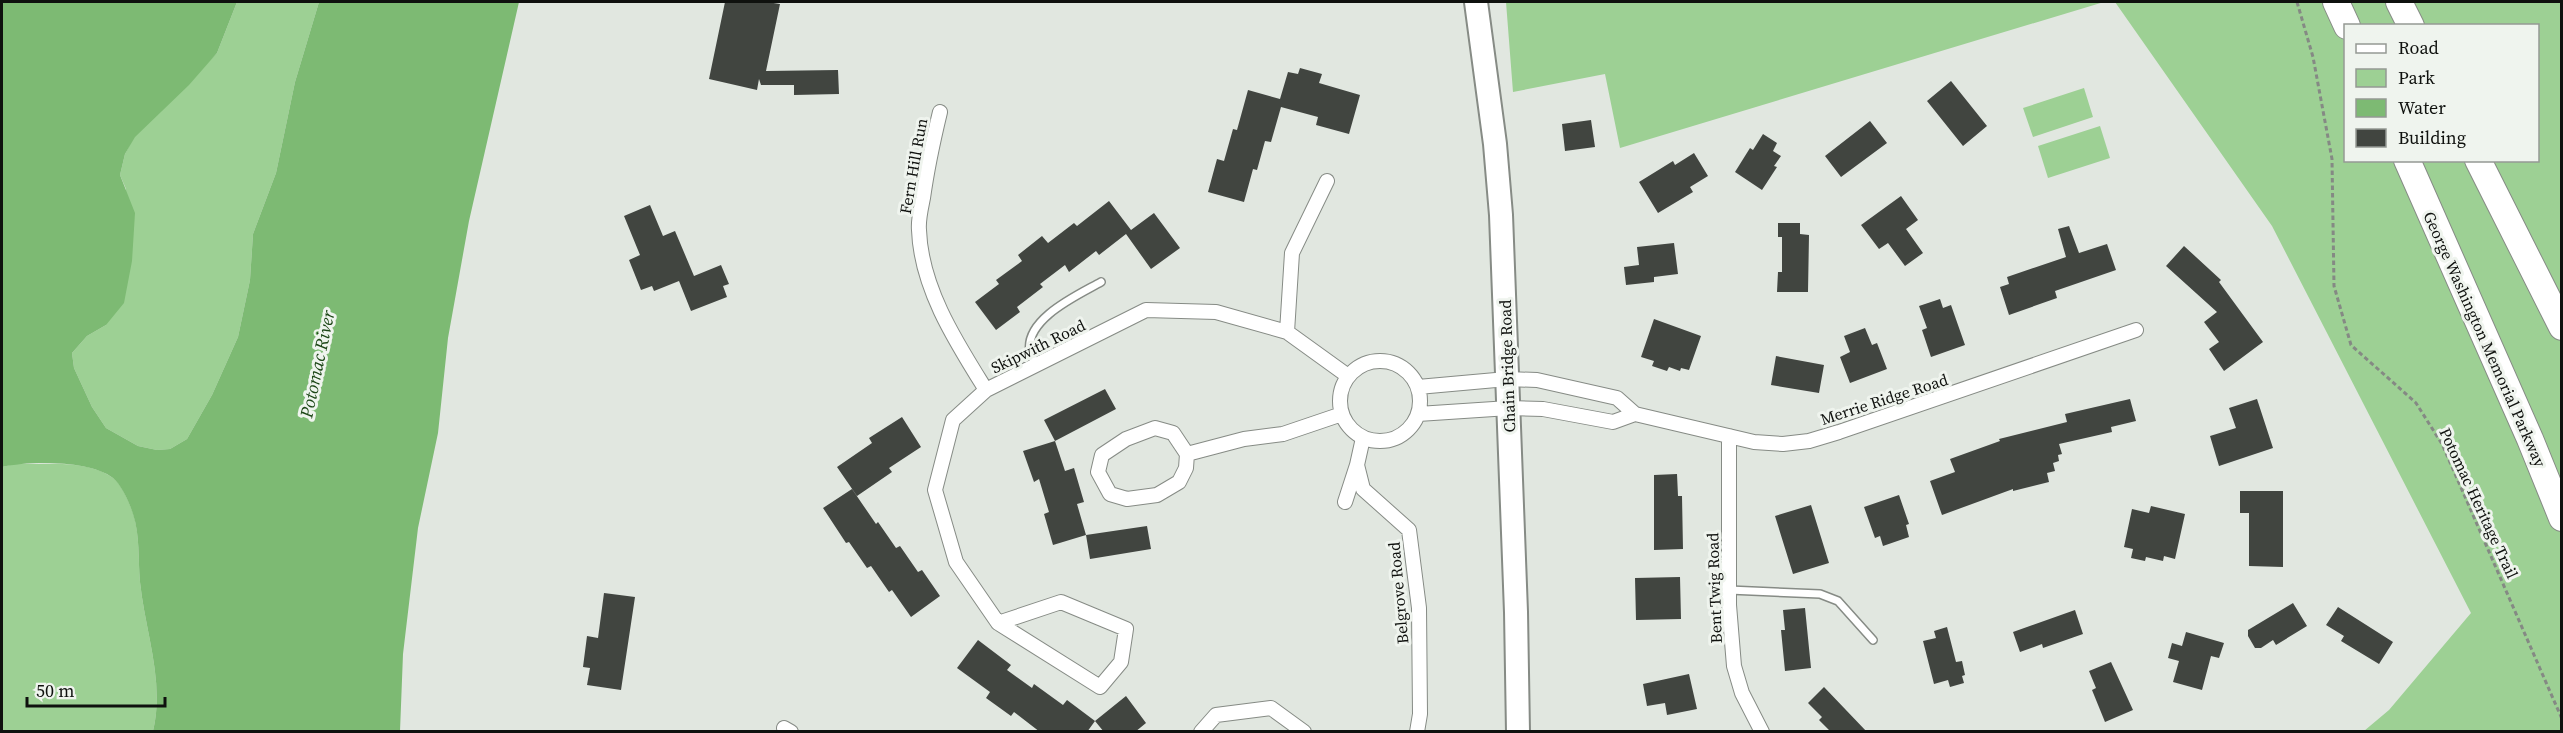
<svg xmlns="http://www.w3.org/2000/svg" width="2563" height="733" font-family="'Source Serif 4',serif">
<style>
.green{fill:#9dd094;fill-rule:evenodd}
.water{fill:#7dba73}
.building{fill:#414540}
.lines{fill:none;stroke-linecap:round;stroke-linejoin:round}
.service-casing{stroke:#868b85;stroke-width:10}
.minor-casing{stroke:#868b85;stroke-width:16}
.primary-casing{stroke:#868b85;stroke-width:26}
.motorway-casing{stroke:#868b85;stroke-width:28}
.path{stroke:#858984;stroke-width:3;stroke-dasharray:4.5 3;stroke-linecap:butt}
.service{stroke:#fff;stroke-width:7}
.minor{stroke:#fff;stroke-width:14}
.primary{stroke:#fff;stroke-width:22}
.motorway{stroke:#fff;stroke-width:26}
.labels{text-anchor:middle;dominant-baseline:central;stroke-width:6;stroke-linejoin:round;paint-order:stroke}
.street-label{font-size:16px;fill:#0f110e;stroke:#eff4ee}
.water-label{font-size:18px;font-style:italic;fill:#1c4616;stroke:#eff4ee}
</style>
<rect width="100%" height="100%" fill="#e1e7e0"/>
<!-- green -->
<path class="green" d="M237,2H319L295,82L276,173L253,234L250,280L238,337L212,395L187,439L170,449L157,450L138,446L106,428L92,407L74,368L72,353L87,336L106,325L126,189L120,175L125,154L134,137L217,53Z
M1506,2H2104L1620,148L1605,74L1513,92Z
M2115,2H2561V731H2364L2389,710L2471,613L2272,226ZM2346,26H2538V160H2346Z
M2084,88L2093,117L2033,137L2023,108Z
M2100,126L2110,158L2048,178L2038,146Z
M14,464C46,465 86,459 113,478C121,483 130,504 133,513C140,535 138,559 140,582C145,631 165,682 153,731H2V467Z"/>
<!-- water -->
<path class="water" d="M2,2H237L217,53L189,85L135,137L125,154L120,175L135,213L132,261L124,303L106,325L87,336L72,353L74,368L92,407L106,428L138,446L157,450L170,449L187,439L212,395L238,337L250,280L253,234L276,173L295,82L319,2H519L469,221L448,338L438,433L418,528L403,654L400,731H153C165,682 145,631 140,582C138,559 140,535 133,514C130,504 121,484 113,478C89,460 30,461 2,467Z"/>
<!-- building -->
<path class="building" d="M725,2H767L780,4L766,71L838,70L839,94L794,95V85H761L759,79L757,90L709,79Z
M1300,68L1322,74L1319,83L1360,95L1349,134L1316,125L1318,117L1281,107L1271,142L1265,141L1257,170L1253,169L1244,202L1208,192L1217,159L1224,161L1233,129L1237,130L1248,90L1280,99L1288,72L1298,74Z
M1951,81L1987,126L1963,146L1927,101Z
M1591,120L1595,147L1565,151L1562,124Z
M1870,121L1887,143L1841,177L1825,156Z
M1763,134L1777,143L1773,151L1781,156L1774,166L1777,167L1762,190L1735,172L1750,148L1753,150Z
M1694,153L1708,176L1690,187L1693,192L1658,213L1639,182L1673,161L1675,165Z
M1901,196L1918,220L1906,229L1923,253L1905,266L1888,243L1879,249L1861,225Z
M1109,201L1131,230L1154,213L1180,248L1151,269L1126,234L1099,255L1096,251L1069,272L1065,265L1040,284L1043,287L1017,307L1020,312L996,330L975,302L999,284L996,280L1022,261L1018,255L1042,236L1048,243L1074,223L1077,226Z
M650,205L663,236L675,231L694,276L721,265L729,284L723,286L727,297L691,311L679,281L654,291L652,286L641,290L629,260L640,255L624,216Z
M1778,223H1800V234L1809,235L1808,292H1777L1778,272H1782V237H1778Z
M2069,226L2079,253L2107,244L2116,270L2055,291L2057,298L2009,315L2000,287L2009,284L2007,277L2066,257L2058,229Z
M1674,243L1678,274L1654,277V282L1626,285L1624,267L1639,265L1637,247Z
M2184,246L2221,280L2219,282L2263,342L2224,371L2209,349L2219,342L2204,322L2217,312L2166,266Z
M1940,299L1943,308L1951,305L1965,345L1931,357L1922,330L1927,328L1919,306Z
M1654,319L1701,336L1689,370L1681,368L1680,371L1669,367L1667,371L1652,366L1654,361L1641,357Z
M1865,328L1872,345L1877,343L1887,369L1850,383L1840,357L1850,352L1844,336Z
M1776,356L1824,365L1819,393L1771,385Z
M1105,389L1116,409L1055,441L1044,420Z
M2130,399L2136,421L2111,427L2112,432L2059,444L2062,454L2058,455L2059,461L2053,463L2055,471L2047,473L2049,482L2013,491V489L1942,515L1930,481L1955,472L1950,459L2000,441L1999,439L2067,422L2065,414Z
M2257,399L2273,448L2219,466L2210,436L2236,428L2229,408Z
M902,417L921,447L889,468L892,472L857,496L837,467L872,443L869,438Z
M1055,441L1065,471L1074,468L1084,502L1077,504L1086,535L1053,545L1044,514L1049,512L1039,479L1034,482L1023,451Z
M1677,474L1678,496H1682L1683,549L1654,550V475Z
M852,489L876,524L878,522L896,548L900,546L918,572L922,570L940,596L911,617L892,590L889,592L871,566L867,568L849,542L846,543L823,508Z
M2240,491H2283V567L2249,566V513H2240Z
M1899,495L1909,524L1906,525L1909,537L1883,546L1880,536L1875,538L1864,507Z
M1811,505L1829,563L1793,574L1775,516Z
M2151,506L2185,514L2175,559L2164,556L2163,561L2146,557L2145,561L2131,558L2133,549L2124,547L2132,509L2149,513Z
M1147,526L1151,549L1090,559L1086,535Z
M1680,577L1681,619L1636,620L1635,578Z
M604,593L635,597L621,690L587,685L590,668L583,667L587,636L598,638Z
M2293,603L2307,626L2276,645L2273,640L2261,648H2255L2248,636V630Z
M2338,607L2393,642L2379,664L2341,641L2344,636L2326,625Z
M1805,608L1811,668L1785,671L1781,630H1785L1783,610Z
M2075,610L2083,634L2043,648L2042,644L2020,652L2013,632Z
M1947,627L1956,662L1962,661L1965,675L1962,676L1964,683L1950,687L1948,680L1934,684L1923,641L1936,638L1934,631Z
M2186,632L2224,643L2219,658L2211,656L2202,690L2173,682L2179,661L2168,658L2172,643L2182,646Z
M978,640L1011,665L1007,670L1032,688L1034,684L1063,705L1067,700L1095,721L1087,732H1040L1014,712L1011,716L986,698L990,692L957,668Z
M2111,662L2133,710L2105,722L2092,690L2096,688L2089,671Z
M1689,674L1697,709L1667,715L1665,703L1647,706L1643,684Z
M1824,687L1867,732H1831L1819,720L1822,717L1808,703Z
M1126,696L1146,723L1135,732H1104L1095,721Z"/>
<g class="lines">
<!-- service casing -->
<g class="service-casing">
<path id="service" d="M1036,365C1034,361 1031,356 1030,352C1024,319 1078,295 1101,282
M1729,590L1820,594L1838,601L1873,640"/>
</g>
<!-- minor casing -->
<g class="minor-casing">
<path id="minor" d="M940,112C933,141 927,169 923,198C921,208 918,220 919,230C921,288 956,342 986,390
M1287,332L1292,253L1327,181
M1340 401a40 40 0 1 1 80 0a40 40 0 1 1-80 0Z
M1418,387L1507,379L1537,380L1617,398L1635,414L1754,442L1783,444L1809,441L1839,432L2136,330
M1418,414L1509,408L1543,409L1613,422L1635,414
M1729,436V605L1734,666L1742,693L1762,732
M1363,438L1357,465L1363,489L1409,530L1419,608L1420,714L1417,732
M1187,454L1186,468L1179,482L1157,495L1127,499L1110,494L1098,472L1102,455L1126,439L1155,428L1173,433L1187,454L1244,439L1283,434L1342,414
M1345,502L1357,465
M1061,602L1126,629L1121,662L1100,687L998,623Z
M998,623L956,562L935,490L953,420L986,390L1146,310L1216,312L1287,332L1348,376
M784,728L791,732
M1201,732L1216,715L1271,708L1304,732"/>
</g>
<!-- primary casing -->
<g class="primary-casing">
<path id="primary" d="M1476,2L1495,144L1501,215L1516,612L1518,732"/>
</g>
<!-- motorway casing -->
<g class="motorway-casing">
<path id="motorway" d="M2336,2L2347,26
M2399,2L2411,26
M2407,160L2530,439L2562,518
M2478,160L2562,327"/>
</g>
<!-- path -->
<path class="path" d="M2297,2L2313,57L2332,159L2334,286L2351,345L2416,403L2442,444L2562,719"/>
<!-- service -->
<use href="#service" class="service"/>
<!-- minor -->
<use href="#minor" class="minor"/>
<!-- primary -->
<use href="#primary" class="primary"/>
<!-- motorway -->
<use href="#motorway" class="motorway"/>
</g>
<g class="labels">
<!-- street labels -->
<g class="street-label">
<text transform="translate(913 166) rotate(-80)">Fern Hill Run</text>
<text transform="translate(2485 339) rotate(66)">George Washington Memorial Parkway</text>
<text transform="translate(1038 346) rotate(-26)">Skipwith Road</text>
<text transform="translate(1507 366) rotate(-92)">Chain Bridge Road</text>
<text transform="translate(1884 399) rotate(-18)">Merrie Ridge Road</text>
<text transform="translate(2479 503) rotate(65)">Potomac Heritage Trail</text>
<text transform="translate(1714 588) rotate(-92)">Bent Twig Road</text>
<text transform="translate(1398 593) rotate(-95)">Belgrove Road</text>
</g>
<!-- water labels -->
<g class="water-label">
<text transform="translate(317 364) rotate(-78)">Potomac River</text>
</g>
</g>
<!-- border -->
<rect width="2563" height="733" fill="none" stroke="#0f110e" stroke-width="6"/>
<!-- legend -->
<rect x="2344" y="24" width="195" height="138" fill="#eff4ee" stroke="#959994" stroke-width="1.5"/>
<rect x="2356" y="44" width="30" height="9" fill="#ffffff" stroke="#959994" stroke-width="1.5"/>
<text x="2398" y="54" font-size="18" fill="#0f110e">Road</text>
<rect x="2356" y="69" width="30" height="18" fill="#9dd094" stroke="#959994" stroke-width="1.5"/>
<text x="2398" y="84" font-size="18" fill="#0f110e">Park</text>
<rect x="2356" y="99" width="30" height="18" fill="#7dba73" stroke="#959994" stroke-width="1.5"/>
<text x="2398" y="114" font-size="18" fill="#0f110e">Water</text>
<rect x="2356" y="129" width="30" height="18" fill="#414540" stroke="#959994" stroke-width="1.5"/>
<text x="2398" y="144" font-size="18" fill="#0f110e">Building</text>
<!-- scale -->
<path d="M27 697v9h138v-9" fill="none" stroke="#0f110e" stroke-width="3"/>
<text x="36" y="697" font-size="18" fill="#0f110e" stroke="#eff4ee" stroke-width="4.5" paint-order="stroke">50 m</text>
</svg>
